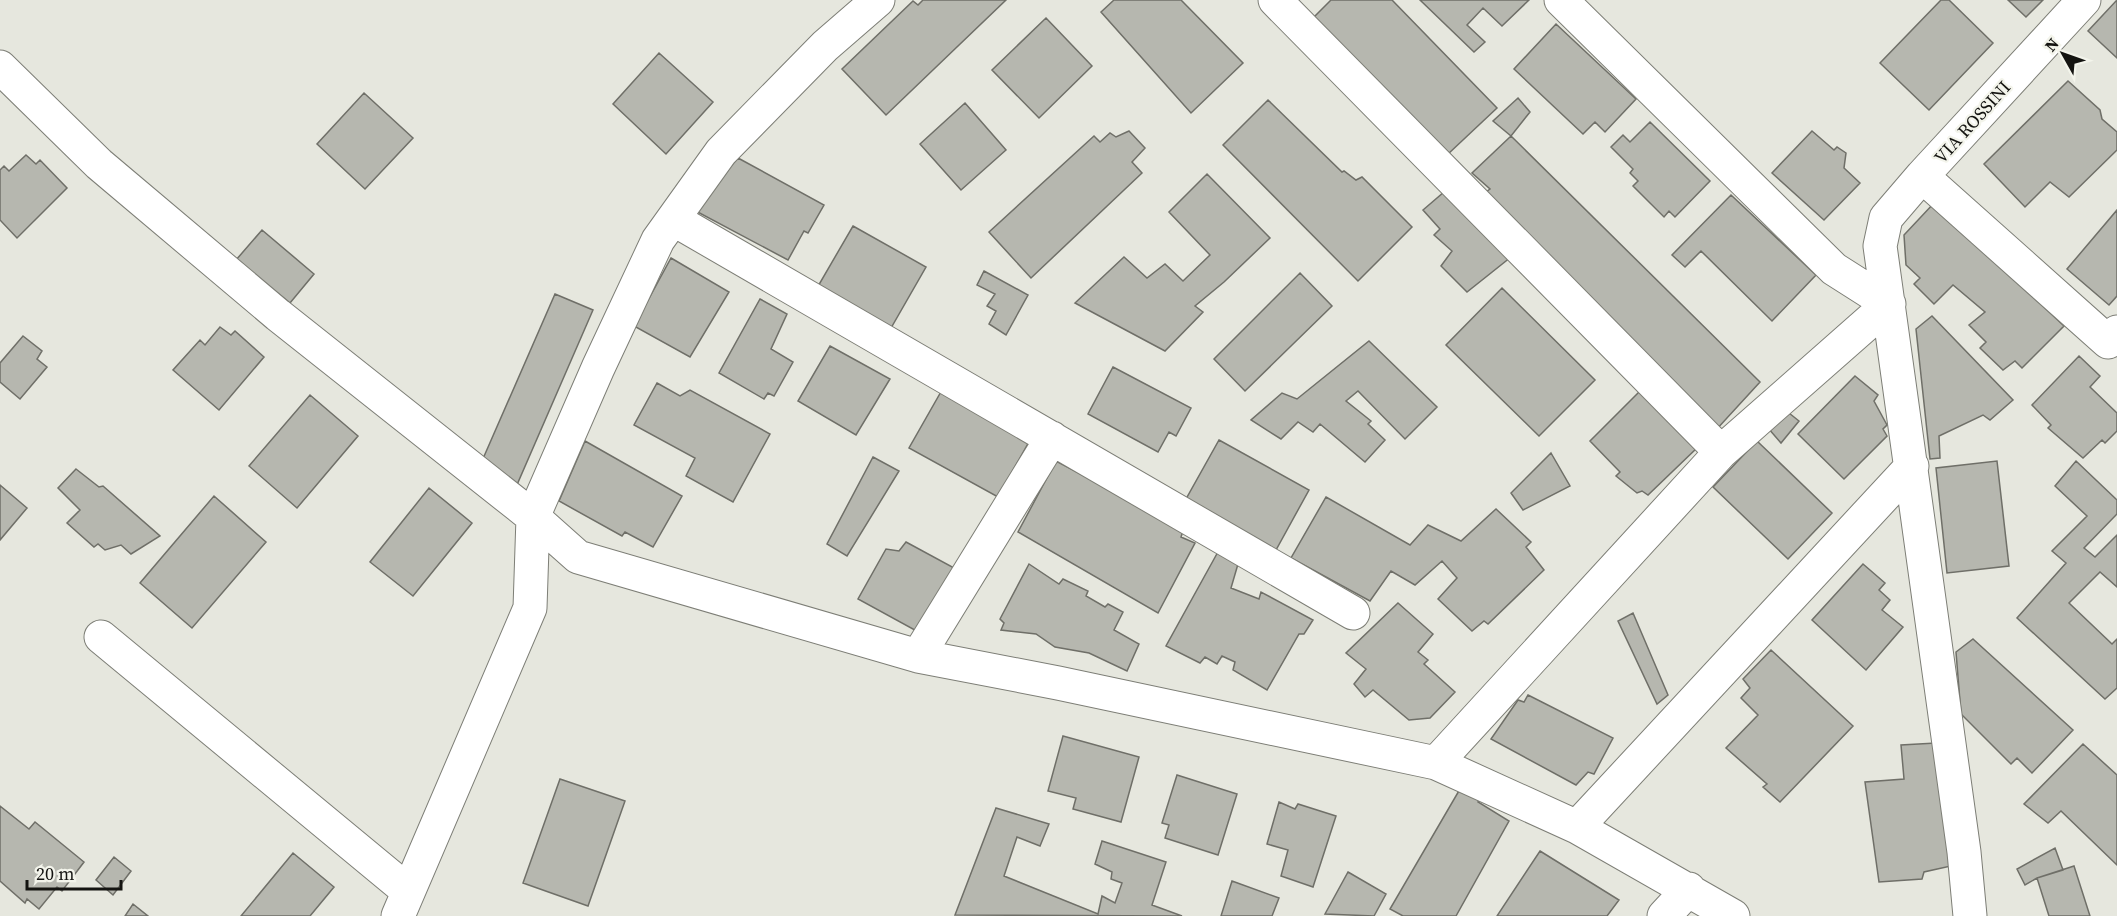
<svg xmlns="http://www.w3.org/2000/svg" width="2117" height="916" font-family="'Source Serif 4',serif">
<style>
.building{fill:#b6b7af;stroke:#6f6f68;stroke-width:1.5}
.lines{fill:none;stroke-linecap:round;stroke-linejoin:round}
.minor-casing{stroke:#7d7e76;stroke-width:35}
.minor{stroke:#fff;stroke-width:33}
.labels{text-anchor:middle;dominant-baseline:central;stroke-width:4.5;stroke-linejoin:round;paint-order:stroke}
.street-label{font-size:18px;fill:#141411;stroke:#f3f4eb}
</style>
<rect width="100%" height="100%" fill="#e6e7de"/>
<!-- building -->
<path class="building" d="M923,0H1006L886,115L842,69L913,1L918,5Z
M1114,0H1181L1243,63L1191,113L1101,12Z
M1331,0H1392L1497,108L1447,155L1313,18Z
M1420,0H1529L1502,26L1483,8L1467,25L1485,42L1474,52Z
M1941,0H1949L1993,43L1929,110L1880,63Z
M2008,0H2043L2026,17Z
M2117,0V58L2088,31Z
M1046,18L1092,66L1039,118L992,70Z
M1556,24L1636,99L1605,132L1595,122L1583,134L1514,69Z
M659,53L713,102L666,154L613,104Z
M2068,81L2100,110L2102,119L2117,132V150L2069,197L2050,182L2025,207L1984,164Z
M364,93L413,138L365,189L317,144Z
M1518,98L1530,112L1511,136L1493,121Z
M1268,100L1342,172L1344,171L1356,180L1362,177L1412,227L1358,281L1223,145Z
M965,103L1006,150L961,190L920,144Z
M1650,122L1710,181L1675,217L1669,211L1664,217L1633,186L1638,181L1630,173L1633,169L1611,147L1623,135L1630,142Z
M1129,131L1145,148L1132,162L1142,173L1031,278L989,232L1094,136L1100,142L1110,133L1116,137Z
M1812,131L1834,150L1837,147L1846,153L1844,168L1860,183L1824,220L1772,173Z
M1511,136L1760,382L1716,430L1482,195L1490,189L1472,173Z
M26,155L36,164L40,160L67,188L17,238L0,220V170L4,166L9,171Z
M738,158L824,205L808,233L804,231L788,260L692,209Z
M1207,174L1270,238L1224,282L1195,306L1203,312L1165,351L1075,303L1124,257L1147,278L1165,264L1183,281L1210,255L1169,212Z
M1444,192L1511,257L1467,292L1441,266L1452,251L1434,235L1440,229L1423,210Z
M1731,195L1816,275L1772,321L1701,251L1685,267L1672,255Z
M1934,203L2064,326L2022,368L2015,361L2003,370L1980,348L1986,342L1969,325L1985,312L1953,285L1934,304L1914,284L1920,278L1906,265L1904,235Z
M2117,210V296L2109,305L2067,269Z
M853,226L926,267L891,328L817,288Z
M262,230L314,274L290,303L236,260Z
M671,258L729,292L690,357L634,326Z
M984,271L1028,295L1006,335L989,324L996,311L987,306L995,294L977,285Z
M1300,273L1332,306L1245,391L1214,359Z
M1502,288L1595,380L1539,436L1446,345Z
M555,294L593,310L516,487L482,461Z
M760,299L787,314L771,349L793,362L774,396L768,393L764,399L719,373Z
M1932,316L2013,400L1990,420L1983,415L1939,436L1940,458L1930,459L1916,329Z
M220,327L231,335L235,331L264,357L219,410L173,370L200,340L205,345Z
M23,336L42,351L37,359L47,367L20,399L0,382V363Z
M1369,341L1437,407L1405,439L1358,391L1346,401L1371,421L1368,424L1385,440L1365,462L1320,424L1313,432L1298,422L1281,439L1251,420L1282,393L1297,399Z
M830,346L890,379L856,435L798,401Z
M2079,356L2100,376L2090,387L2117,413V431L2105,443L2102,440L2083,458L2048,428L2051,425L2032,405Z
M1113,367L1191,408L1176,436L1169,432L1158,452L1088,414Z
M1855,376L1878,395L1874,401L1887,425L1883,429L1887,436L1844,479L1798,434Z
M657,383L680,396L690,390L770,434L733,502L686,476L695,458L634,425Z
M942,390L1030,440L998,497L909,448Z
M1640,391L1699,446L1648,495L1642,491L1637,493L1616,476L1620,472L1590,441Z
M310,395L358,436L297,508L249,466Z
M1784,409L1799,421L1781,443L1768,428Z
M1219,440L1309,490L1276,550L1186,499Z
M585,441L682,496L653,547L625,532L622,536L559,501Z
M1757,441L1832,513L1788,559L1713,487Z
M1551,453L1570,486L1523,510L1511,493Z
M873,457L899,471L847,556L827,544Z
M1056,461L1184,528L1181,537L1195,543L1158,613L1018,532Z
M1997,461L2009,566L1947,573L1936,468Z
M2076,461L2117,500V514L2084,548L2095,557L2117,535V587L2100,572L2069,603L2112,644L2117,639V688L2105,699L2017,618L2066,563L2052,551L2087,516L2055,486Z
M76,469L99,487L103,486L160,536L131,554L121,545L105,550L98,544L94,547L67,523L80,510L58,488Z
M0,485L27,508L0,540Z
M429,488L472,523L413,596L370,562Z
M214,496L266,542L192,628L140,583Z
M1326,497L1410,545L1428,525L1461,541L1496,509L1531,542L1526,547L1544,570L1488,624L1484,621L1472,631L1438,599L1457,578L1442,561L1415,585L1391,571L1370,601L1291,558Z
M906,542L956,569L922,634L858,599L886,549L899,551Z
M1219,550L1238,564L1231,588L1259,599L1261,592L1313,620L1304,634H1299L1267,690L1233,670L1235,662L1222,656L1217,664L1205,657L1200,663L1166,646Z
M1029,564L1059,584L1063,579L1088,591L1086,596L1105,607L1108,604L1123,612L1114,630L1139,644L1127,671L1089,653L1055,647L1036,634L1001,630L1004,623L1000,619Z
M1863,564L1885,583L1879,590L1890,600L1882,610L1903,627L1866,670L1812,620Z
M1398,603L1433,634L1418,652L1428,660L1424,664L1455,692L1430,718L1409,720L1373,690L1365,697L1354,684L1366,669L1346,653Z
M1633,613L1668,695L1657,704L1618,621Z
M1973,639L2073,730L2032,773L2017,758L2011,764L1961,714L1956,652Z
M1771,650L1853,726L1780,802L1763,787L1767,784L1726,748L1758,715L1741,698L1750,688L1743,679Z
M1528,695L1613,738L1594,774L1588,772L1576,785L1491,739L1518,700L1524,702Z
M1063,736L1139,757L1121,822L1073,809L1076,798L1048,791Z
M1936,743L1951,866L1924,872L1922,879L1879,882L1865,782L1904,779L1901,745Z
M2083,744L2117,775V865L2061,811L2048,823L2024,804Z
M1177,775L1237,794L1218,855L1165,838L1169,825L1162,823Z
M560,779L625,801L588,906L523,883Z
M1460,789L1480,797L1478,802L1509,821L1456,916H1403L1390,909Z
M1279,802L1295,809L1298,804L1336,816L1313,887L1281,876L1288,850L1267,844Z
M0,806L29,829L35,822L84,862L62,891L57,887L39,909L27,899L25,903L0,881Z
M996,808L1049,824L1040,846L1017,837L1004,876L1098,914L1102,896L1115,903L1122,883L1111,879L1112,872L1095,864L1102,841L1166,862L1152,905L1182,916L955,915Z
M2055,848L2063,870L2037,878L2025,885L2017,869Z
M1540,851L1619,900L1607,916H1497Z
M293,853L334,887L310,916H241Z
M114,857L131,871L113,895L96,880Z
M2074,866L2090,916H2049L2037,878Z
M1348,872L1386,894L1374,916L1325,914Z
M1232,881L1279,898L1272,916H1221Z
M133,904L148,916H125Z"/>
<g class="lines">
<!-- minor casing -->
<g class="minor-casing">
<path id="minor" d="M1275,0L1721,452
M0,67L99,164L278,315L533,517L578,557L918,656L1058,683L1436,763L1577,827L1733,916
M1922,176L2108,342L2117,332
M673,219L1353,613
M101,637L408,891
M918,656L1052,438
M1436,763L1721,452L1889,304L1834,269L1561,0
M1577,827L1912,466
M398,916L530,608L533,517L598,368L658,240L721,152L825,46L878,0
M1664,916L1689,889
M1970,916L1964,852L1880,246L1886,218L1922,176L2084,0"/>
</g>
<!-- minor -->
<use href="#minor" class="minor"/>
</g>
<g class="labels">
<!-- street labels -->
<g class="street-label">
<text transform="translate(1972 122) rotate(-48)">VIA ROSSINI</text>
</g>
</g>
<!-- north arrow -->
<g transform="translate(2063 54) rotate(310)" stroke="#f3f4eb" stroke-width="4.5" paint-order="stroke">
<path d="M0-4.5L10 22L0 15L-10 22Z" fill="#141411"/>
<text y="-9" font-size="16" font-weight="bold" text-anchor="middle" fill="#141411">N</text>
</g>
<!-- scale -->
<path d="M27 880v9h94v-9" fill="none" stroke="#141411" stroke-width="3"/>
<text x="36" y="880" font-size="18" fill="#141411" stroke="#f3f4eb" stroke-width="4.5" paint-order="stroke">20 m</text>
</svg>
